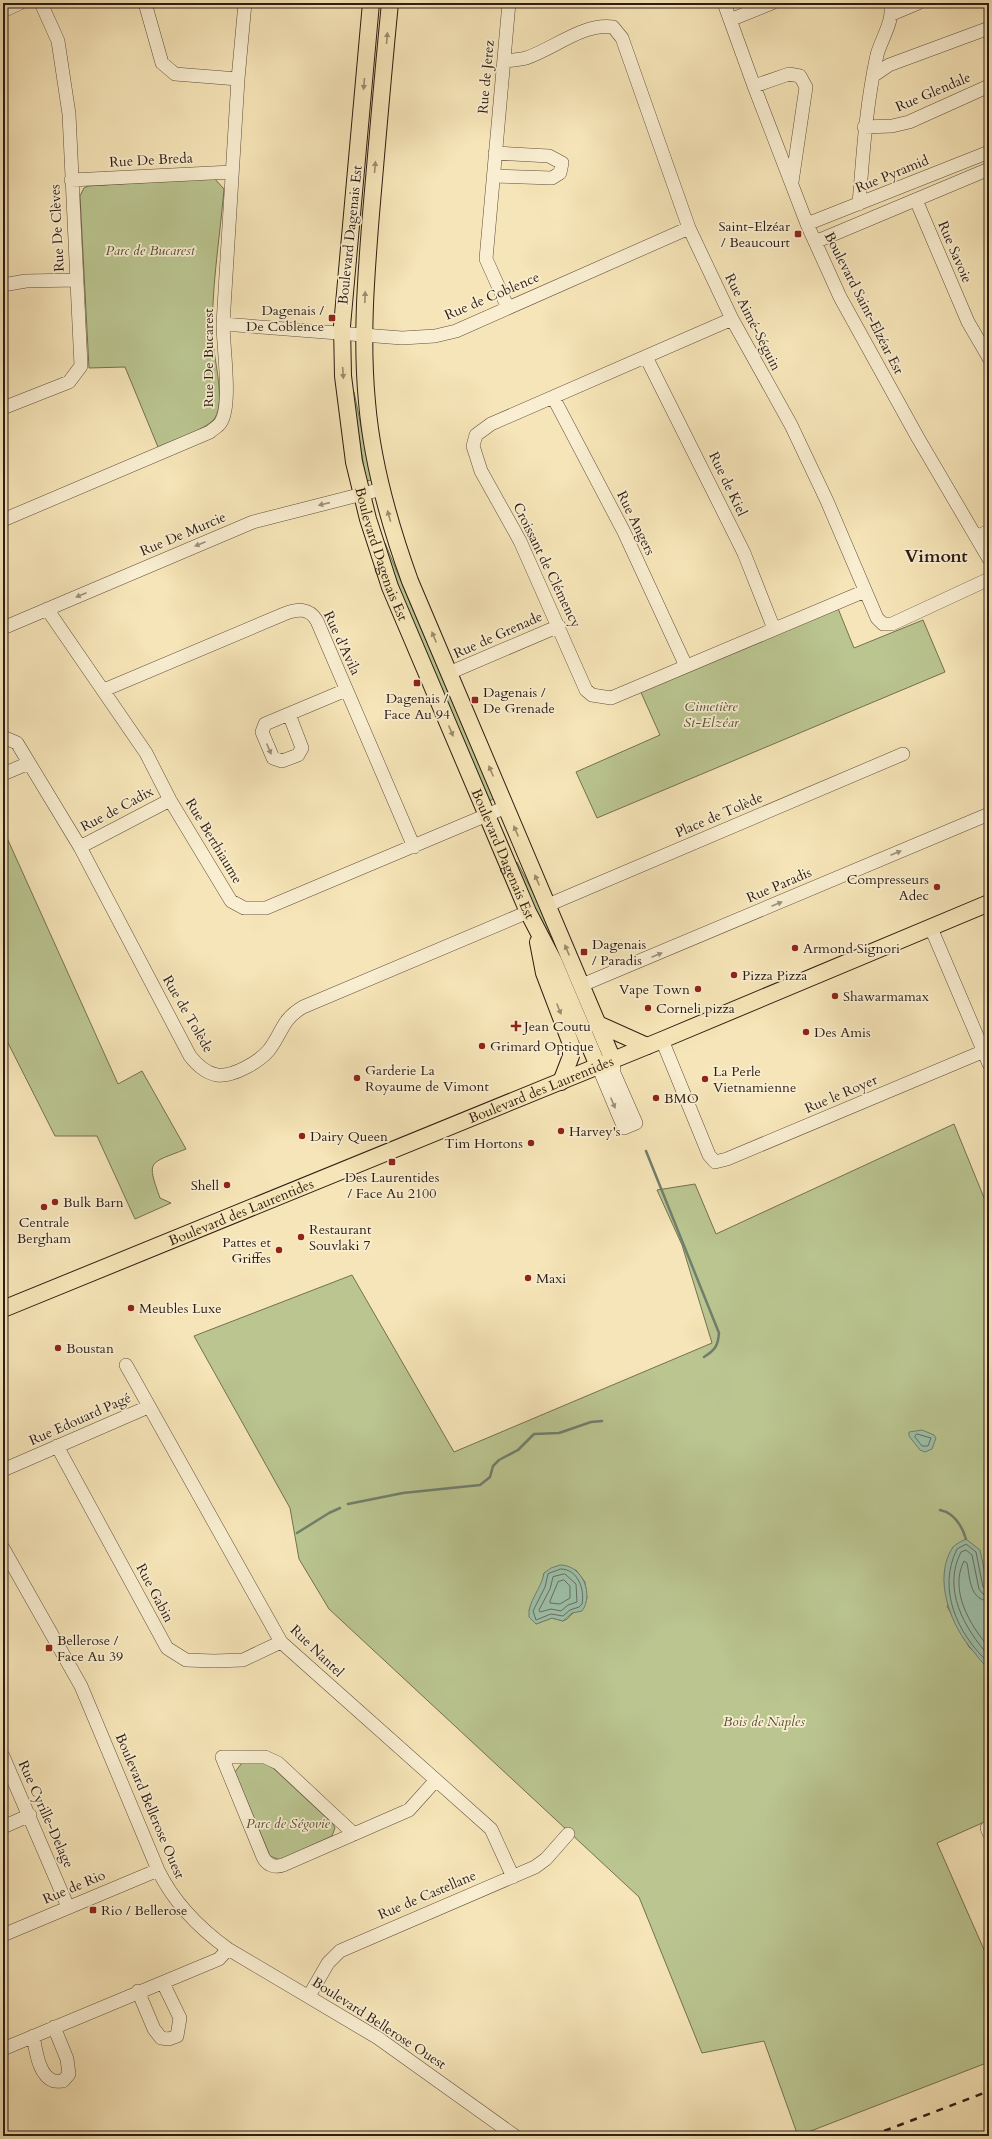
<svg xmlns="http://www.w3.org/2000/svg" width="992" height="2139" font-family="Cardo,serif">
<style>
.green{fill:#bac590;stroke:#747051;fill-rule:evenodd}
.water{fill:#9dc0aa;stroke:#707e6d}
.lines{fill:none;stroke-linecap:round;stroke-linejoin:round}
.shore{stroke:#656e5e;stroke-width:1}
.stream{stroke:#707e6d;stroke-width:2.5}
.minor-casing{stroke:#5f4e3c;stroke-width:14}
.major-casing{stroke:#2d1c12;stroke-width:18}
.minor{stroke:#f9eed1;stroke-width:13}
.major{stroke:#f6e5b8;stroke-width:16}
.rail{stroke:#2d1c12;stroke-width:2.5;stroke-dasharray:7 7;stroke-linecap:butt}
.oneway{fill:#9c8b6d}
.oneway2{fill:#9d907b}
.poi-dot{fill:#8f2418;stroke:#f9eed1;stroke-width:1.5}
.labels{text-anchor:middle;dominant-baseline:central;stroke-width:3.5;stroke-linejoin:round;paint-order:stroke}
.street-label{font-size:14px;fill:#2d1c12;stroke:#f9eed1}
.poi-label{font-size:14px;fill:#2d1c12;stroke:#f9eed1;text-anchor:start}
.park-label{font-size:14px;font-style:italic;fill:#574f38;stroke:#f9eed1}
.district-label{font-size:18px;font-weight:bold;fill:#2d1c12;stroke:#f9eed1}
</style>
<rect width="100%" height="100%" fill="#f6e5b8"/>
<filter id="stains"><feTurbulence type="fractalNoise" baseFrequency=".005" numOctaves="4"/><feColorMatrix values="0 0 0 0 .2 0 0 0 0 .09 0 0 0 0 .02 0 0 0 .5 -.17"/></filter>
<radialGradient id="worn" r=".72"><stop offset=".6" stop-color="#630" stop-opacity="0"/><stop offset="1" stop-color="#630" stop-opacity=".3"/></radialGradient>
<!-- green -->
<path class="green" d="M214,178L224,189C220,238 210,295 213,343C215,363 225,401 215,418C208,429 171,441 158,447L125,367L89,368L80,196L84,188L88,186Z
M352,392H354L372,480L366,481Z
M383,543H385L408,598L494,799L489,801L404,601Z
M837,606L854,648L923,620L945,672L597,818L576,772L660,735L639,688Z
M3,829L118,1084L142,1071L186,1149C149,1164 146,1159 160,1198L171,1203L135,1219L97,1136H55L3,1033Z
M517,862L540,906L563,961H562L538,915L516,863Z
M954,1124L989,1210V1592L986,1581L947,1606L969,1647L989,1667V1820L937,1843L989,1961V2062L798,2136L764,2041L702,2053L639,1897L329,1609L299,1559L290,1508L194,1336L352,1275L454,1452L712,1343L682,1245L657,1190L695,1184L716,1234ZM576,1570L585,1582L587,1599L567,1619L563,1621L552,1618L536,1624L529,1610L542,1585L544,1573Z
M247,1762L264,1763L273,1768L333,1824L335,1828L332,1836L280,1860L270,1856L235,1772L241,1764Z"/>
<!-- water -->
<path class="water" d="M922,1430L934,1435L936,1438L932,1449L925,1452L920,1450L909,1436V1432Z
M966,1539L980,1550L989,1592V1667C983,1665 978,1657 974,1652C951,1627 932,1578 953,1547C956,1544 962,1541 966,1539Z
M560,1565C583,1565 594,1595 582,1611L572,1613L563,1621L552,1618L536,1624L529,1617C527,1602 542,1588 544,1573L551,1568Z"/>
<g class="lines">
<!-- shore -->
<path class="shore" d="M917,1434L931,1438L928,1446H922L915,1437Z
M561,1569C578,1569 585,1590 582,1604L579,1607L570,1610L563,1616L551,1614L536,1620L533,1611L545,1587L548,1574Z
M565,1574L576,1584L577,1602L568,1605L561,1611L551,1609L540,1612L539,1610L550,1589L553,1577Z
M564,1580L570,1586V1598L560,1604L550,1603V1601L558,1582Z
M989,1590L983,1587L976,1552L966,1544L957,1549C937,1589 957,1634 989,1663
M989,1595L983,1594L979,1589L972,1555L966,1550L961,1552C942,1589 964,1628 989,1656
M989,1601C969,1600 970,1577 967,1563L964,1561C949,1590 970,1626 989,1647"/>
<!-- stream -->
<path class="stream" d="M646,1151L719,1333C718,1346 715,1350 704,1357
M348,1504L403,1493L480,1485L490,1477L493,1466L499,1460L518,1450L534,1434L559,1433L591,1422L602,1421
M940,1510C955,1513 962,1526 966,1539
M297,1533L329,1513L340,1508"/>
<!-- minor casing -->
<g class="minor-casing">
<path id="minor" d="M145,3L162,63L175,74L238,79
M724,3L754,86L807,224L840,297L918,438L989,559
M3,11L20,3
M892,14L918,3
M730,20L772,3
M504,61C511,60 519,60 526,58C554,49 582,23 613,27L622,38L689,228L732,319L791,425L827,501L877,618L883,624H892L989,579
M873,76L889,65L989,28
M754,86L789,74L800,76L806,87L792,182
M864,127L892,126L909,122L989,86
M493,176L552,178L560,173L562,163L549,156L495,153
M71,180L232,172
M916,200L968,322L989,358
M859,204C863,154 866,105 877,55C881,39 895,20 890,3
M807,224L989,152
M815,242L989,169
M3,285L26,281L76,280
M508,308L486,259L509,3
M732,319L491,424L476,435L473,446L481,471L520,541L586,690L592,695L611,698L865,591
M223,324L402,338L435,336L456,331L689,228
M646,357L744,553L774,629
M553,397L624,532L686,666
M3,408L69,382L81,366L69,114L58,41L41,3
M3,520L210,432C213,429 219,426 221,422C232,405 223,345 223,324L238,79L245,3
M976,537L989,531
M47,609L146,753L170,800L231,901L244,908H266L506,807
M3,628L253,522L382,489
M449,673L559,626
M104,690L284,614C297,609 309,607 317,621L414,847
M289,714L302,748L298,755L282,761L273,758L262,732L265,724L346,690
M3,737L17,743L80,847L190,1056C197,1065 206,1073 217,1075C233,1077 259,1062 269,1050C283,1032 281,1020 303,1007L528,912
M3,774L29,763
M80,847L170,800
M548,905L903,754
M931,928L989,1064
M582,985L989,814
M662,1040L709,1155L715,1162L727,1159L989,1049
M598,1066L624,1128L636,1123L614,1073L613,1060
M126,1365L281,1642L491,1829L513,1877
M57,1446L167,1648L186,1660L214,1661L243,1660L281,1642
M3,1470L148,1407
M3,1548L81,1686L158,1870C174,1903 199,1928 228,1949L378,2038L515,2136
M3,1756L68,1907
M3,1827L30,1815
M987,1828L989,1833
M354,1834L278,1763L265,1757H222L263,1857C267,1865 274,1868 283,1865L409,1810L436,1780
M3,1935L158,1870
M138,1991L154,2029L161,2038L169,2039L177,2036L180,2018L163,1983
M309,1996L328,1963L340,1951L535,1867L546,1859L568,1834
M33,2036C36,2049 38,2076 54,2081C56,2082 61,2081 63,2081L69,2074L67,2059L54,2027
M3,2049L219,1959L228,1949"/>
</g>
<!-- major casing -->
<g class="major-casing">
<g id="major">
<path id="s1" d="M371,3L342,326L343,376L354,462L368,519L390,587L528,912L554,962L598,1066"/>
<path d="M390,3C383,73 377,144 371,214C366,276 361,339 367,402C372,463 389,523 410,581L613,1060"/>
<path d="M538,942L544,973L571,1044V1056L561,1082"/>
<path d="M598,1024L647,1046"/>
<path id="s2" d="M3,1309L662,1040L989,903"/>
</g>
</g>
<!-- minor -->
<use href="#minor" class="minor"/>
<!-- major -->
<use href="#major" class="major"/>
<!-- rail -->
<path class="rail" d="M871,2136L989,2091"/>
</g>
<!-- one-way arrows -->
<defs><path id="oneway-solid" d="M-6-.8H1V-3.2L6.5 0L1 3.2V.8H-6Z"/></defs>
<g class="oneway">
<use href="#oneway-solid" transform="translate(387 38) rotate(-85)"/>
<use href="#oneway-solid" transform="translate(364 84) rotate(95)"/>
<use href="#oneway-solid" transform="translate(375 167) rotate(-85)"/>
<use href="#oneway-solid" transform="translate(365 297) rotate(-88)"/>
<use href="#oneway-solid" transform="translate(343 373) rotate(86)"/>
<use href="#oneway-solid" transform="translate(389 516) rotate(-106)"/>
<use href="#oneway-solid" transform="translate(434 637) rotate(-113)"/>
<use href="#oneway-solid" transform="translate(451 731) rotate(67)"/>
<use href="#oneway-solid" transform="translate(491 771) rotate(-113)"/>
<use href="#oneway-solid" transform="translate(516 831) rotate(-113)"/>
<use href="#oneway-solid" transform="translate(537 880) rotate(-113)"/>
<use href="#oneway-solid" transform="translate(567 950) rotate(-113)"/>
<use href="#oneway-solid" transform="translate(559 1009) rotate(68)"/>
</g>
<g class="oneway2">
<use href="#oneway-solid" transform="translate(324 504) rotate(167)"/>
<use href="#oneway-solid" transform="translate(200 544) rotate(157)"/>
<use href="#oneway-solid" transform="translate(81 595) rotate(157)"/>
<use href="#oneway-solid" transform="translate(269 749) rotate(67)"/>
<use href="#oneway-solid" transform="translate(896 853) rotate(-23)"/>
<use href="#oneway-solid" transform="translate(777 904) rotate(-23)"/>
<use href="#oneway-solid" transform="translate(657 955) rotate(-23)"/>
<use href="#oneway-solid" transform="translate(613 1103) rotate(67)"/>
</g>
<!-- markers -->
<g class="poi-dot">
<rect x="794" y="230" width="8" height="8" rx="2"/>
<rect x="328" y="314" width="8" height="8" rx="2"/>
<rect x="413" y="679" width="8" height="8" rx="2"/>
<rect x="471" y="696" width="8" height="8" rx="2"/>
<circle cx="937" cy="887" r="4"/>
<circle cx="795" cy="948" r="4"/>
<rect x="580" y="948" width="8" height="8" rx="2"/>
<circle cx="734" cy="975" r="4"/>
<circle cx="698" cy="989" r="4"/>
<circle cx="835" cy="996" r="4"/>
<circle cx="648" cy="1008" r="4"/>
<path d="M514 1020h4v4h4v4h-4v4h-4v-4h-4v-4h4z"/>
<circle cx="806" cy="1032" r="4"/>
<circle cx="482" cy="1046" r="4"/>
<circle cx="357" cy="1078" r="4"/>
<circle cx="705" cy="1079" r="4"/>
<circle cx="656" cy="1098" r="4"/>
<circle cx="561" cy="1131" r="4"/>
<circle cx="302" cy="1136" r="4"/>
<circle cx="531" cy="1143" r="4"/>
<rect x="388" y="1158" width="8" height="8" rx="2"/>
<circle cx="227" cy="1185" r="4"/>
<circle cx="55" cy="1202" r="4"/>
<circle cx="44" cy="1207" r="4"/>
<circle cx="301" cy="1237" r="4"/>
<circle cx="279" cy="1250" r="4"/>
<circle cx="528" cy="1278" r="4"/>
<circle cx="131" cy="1308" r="4"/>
<circle cx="58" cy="1348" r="4"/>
<rect x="45" y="1644" width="8" height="8" rx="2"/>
<rect x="89" y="1906" width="8" height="8" rx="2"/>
</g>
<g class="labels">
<!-- street labels -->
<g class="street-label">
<text transform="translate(486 77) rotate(-85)">Rue de Jerez</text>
<text transform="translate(933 92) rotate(-23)">Rue Glendale</text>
<text transform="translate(151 160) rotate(-3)">Rue De Breda</text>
<text transform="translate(892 174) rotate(-22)">Rue Pyramid</text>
<text transform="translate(57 228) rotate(-93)">Rue De Clèves</text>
<text transform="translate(350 235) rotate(-84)">Boulevard Dagenais Est</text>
<text transform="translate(955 252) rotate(67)">Rue Savoie</text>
<text transform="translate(492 296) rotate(-23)">Rue de Coblence</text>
<text transform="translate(864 303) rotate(63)">Boulevard Saint-Elzéar Est</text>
<text transform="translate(753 322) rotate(63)">Rue Aimé-Séguin</text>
<text transform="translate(208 358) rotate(-90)">Rue De Bucarest</text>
<text transform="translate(728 484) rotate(64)">Rue de Kiel</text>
<text transform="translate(636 523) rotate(64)">Rue Angers</text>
<text transform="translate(183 534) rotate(-23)">Rue De Murcie</text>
<text stroke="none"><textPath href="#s1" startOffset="557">Boulevard Dagenais Est</textPath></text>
<text transform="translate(547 565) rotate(64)">Croissant de Clémency</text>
<text transform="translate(498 635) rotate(-24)">Rue de Grenade</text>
<text transform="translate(342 643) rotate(65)">Rue d'Avila</text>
<text transform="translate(117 809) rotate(-28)">Rue de Cadix</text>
<text transform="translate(719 815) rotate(-23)">Place de Tolède</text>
<text transform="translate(214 841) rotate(59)">Rue Berthiaume</text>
<text stroke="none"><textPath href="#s1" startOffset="881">Boulevard Dagenais Est</textPath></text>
<text transform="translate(779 885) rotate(-23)">Rue Paradis</text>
<text transform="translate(188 1014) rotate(60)">Rue de Tolède</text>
<text stroke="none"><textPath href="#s2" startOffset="581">Boulevard des Laurentides</textPath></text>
<text transform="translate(841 1094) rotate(-23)">Rue le Royer</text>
<text stroke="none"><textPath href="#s2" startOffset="257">Boulevard des Laurentides</textPath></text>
<text transform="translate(80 1419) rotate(-24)">Rue Edouard Pagé</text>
<text transform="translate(155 1593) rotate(62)">Rue Gabin</text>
<text transform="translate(317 1651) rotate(44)">Rue Nantel</text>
<text transform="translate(150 1806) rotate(67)">Boulevard Bellerose Ouest</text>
<text transform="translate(46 1814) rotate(66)">Rue Cyrille-Delage</text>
<text transform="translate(74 1887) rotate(-23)">Rue de Rio</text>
<text transform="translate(427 1895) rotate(-23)">Rue de Castellane</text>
<text transform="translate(379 2023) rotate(33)">Boulevard Bellerose Ouest</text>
</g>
<!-- poi labels -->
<g class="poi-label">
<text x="790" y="226" text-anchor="end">Saint-Elzéar<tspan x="790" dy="16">/ Beaucourt</tspan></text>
<text x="324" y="310" text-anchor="end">Dagenais /<tspan x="324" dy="16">De Coblence</tspan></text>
<text x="483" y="692">Dagenais /<tspan x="483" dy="16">De Grenade</tspan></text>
<text x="417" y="698" text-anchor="middle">Dagenais /<tspan x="417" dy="16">Face Au 94</tspan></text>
<text x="929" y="879" text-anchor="end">Compresseurs<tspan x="929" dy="16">Adec</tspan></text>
<text x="592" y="944">Dagenais<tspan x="592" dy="16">/ Paradis</tspan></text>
<text x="803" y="948">Armond Signori</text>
<text x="742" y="975">Pizza Pizza</text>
<text x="690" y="989" text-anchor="end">Vape Town</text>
<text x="843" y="996">Shawarmamax</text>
<text x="656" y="1008">Corneli pizza</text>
<text x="524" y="1026">Jean Coutu</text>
<text x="814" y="1032">Des Amis</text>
<text x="490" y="1046">Grimard Optique</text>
<text x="365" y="1070">Garderie La<tspan x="365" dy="16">Royaume de Vimont</tspan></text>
<text x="713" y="1071">La Perle<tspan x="713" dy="16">Vietnamienne</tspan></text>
<text x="664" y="1098">BMO</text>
<text x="569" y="1131">Harvey's</text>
<text x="310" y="1136">Dairy Queen</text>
<text x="523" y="1143" text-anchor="end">Tim Hortons</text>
<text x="392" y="1177" text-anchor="middle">Des Laurentides<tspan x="392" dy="16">/ Face Au 2100</tspan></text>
<text x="219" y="1185" text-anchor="end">Shell</text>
<text x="63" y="1202">Bulk Barn</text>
<text x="44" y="1222" text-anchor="middle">Centrale<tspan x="44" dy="16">Bergham</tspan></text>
<text x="309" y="1229">Restaurant<tspan x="309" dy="16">Souvlaki 7</tspan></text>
<text x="271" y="1242" text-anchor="end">Pattes et<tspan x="271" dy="16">Griffes</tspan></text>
<text x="536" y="1278">Maxi</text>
<text x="139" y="1308">Meubles Luxe</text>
<text x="66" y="1348">Boustan</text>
<text x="57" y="1640">Bellerose /<tspan x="57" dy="16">Face Au 39</tspan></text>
<text x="101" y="1910">Rio / Bellerose</text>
</g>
<!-- park labels -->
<g class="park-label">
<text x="150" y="250">Parc de Bucarest</text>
<text x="711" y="706">Cimetière<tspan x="711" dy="16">St-Elzéar</tspan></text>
<text x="764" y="1721">Bois de Naples</text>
<text x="288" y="1823">Parc de Ségovie</text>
</g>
<!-- district labels -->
<g class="district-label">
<text x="936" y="556">Vimont</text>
</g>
</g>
<!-- margin -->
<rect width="992" height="2139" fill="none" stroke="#f6e5b8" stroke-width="16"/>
<rect x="4" y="4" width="984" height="2131" fill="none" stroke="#2d1c12" stroke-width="2"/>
<rect x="8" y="8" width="976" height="2123" fill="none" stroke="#2d1c12"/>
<rect width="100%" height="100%" filter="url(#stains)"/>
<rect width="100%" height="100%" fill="url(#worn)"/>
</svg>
